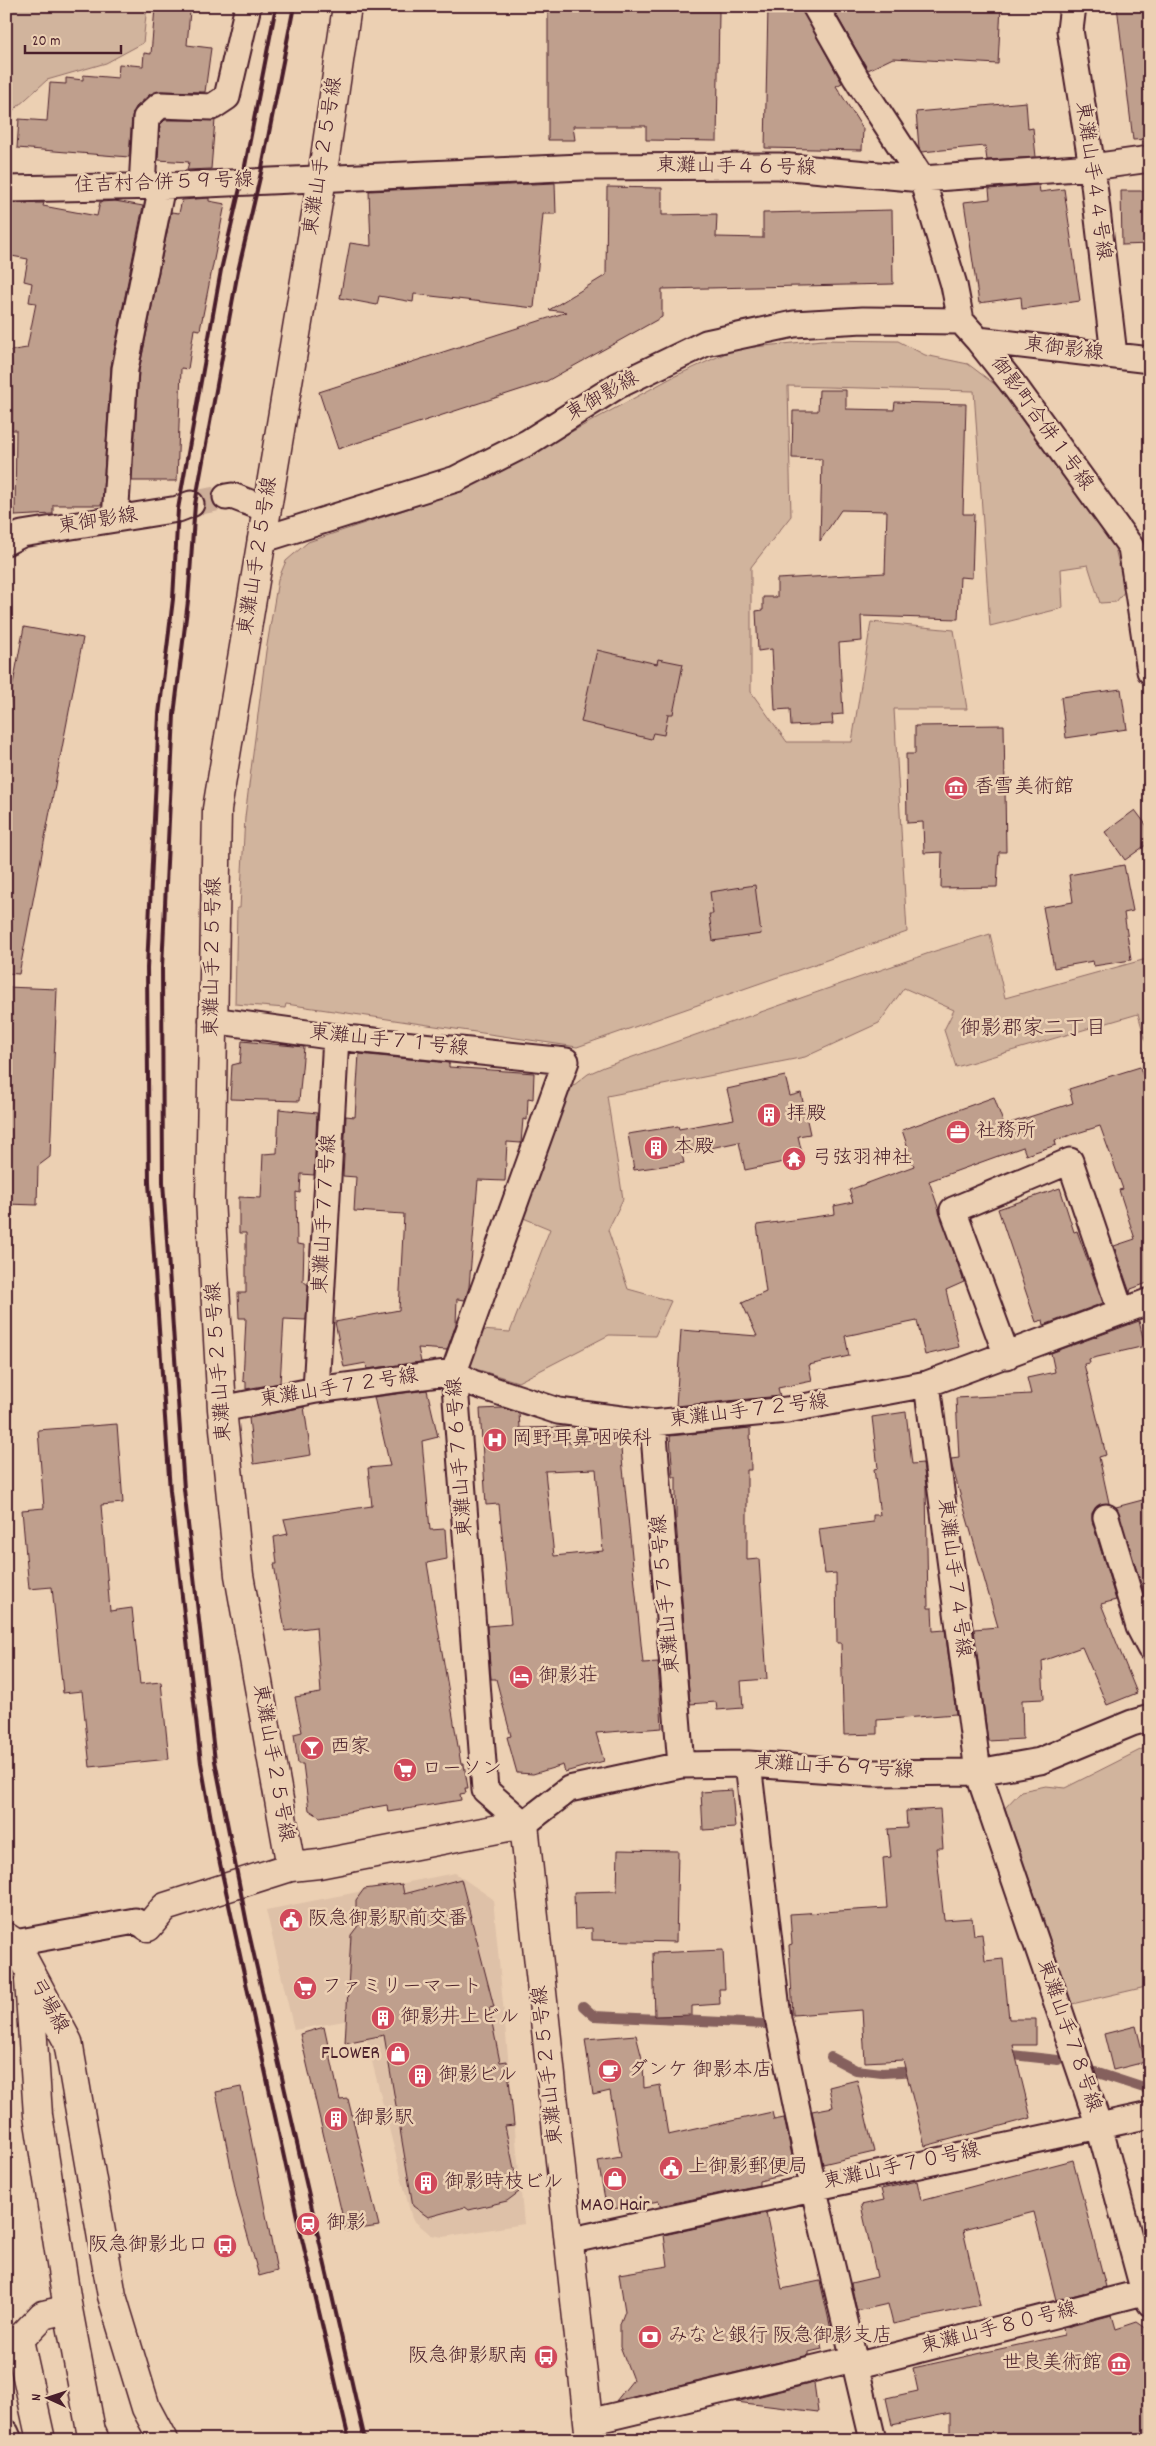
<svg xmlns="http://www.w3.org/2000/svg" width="1156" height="2446" font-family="Dekko,'Klee One',sans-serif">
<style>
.built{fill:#dec1a8}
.green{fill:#d1b49d;stroke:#8e6a64}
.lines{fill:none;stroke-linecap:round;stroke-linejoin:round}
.stream{stroke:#85605d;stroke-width:10}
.building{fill:#bf9f8d;stroke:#4a1f2b;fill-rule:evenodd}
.street-tunnel{stroke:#ccad98;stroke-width:25;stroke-dasharray:25 12;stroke-linecap:butt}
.street-casing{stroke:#4a1f2b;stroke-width:29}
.secondary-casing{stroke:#4a1f2b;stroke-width:31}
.street{stroke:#ecd0b3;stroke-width:25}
.secondary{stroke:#ecd0b3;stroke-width:28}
.rail{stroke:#4a1f2b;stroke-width:4}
.labels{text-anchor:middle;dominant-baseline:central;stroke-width:5;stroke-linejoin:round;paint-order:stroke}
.street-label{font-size:20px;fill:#4a1f2b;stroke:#ecd0b3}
.poi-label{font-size:20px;fill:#4a1f2b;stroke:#ecd0b3;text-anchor:start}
.neighbourhood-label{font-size:21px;fill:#4a1f2b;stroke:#ecd0b3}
</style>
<rect width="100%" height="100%" fill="#ecd0b3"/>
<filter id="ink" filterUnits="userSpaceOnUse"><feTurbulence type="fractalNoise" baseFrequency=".02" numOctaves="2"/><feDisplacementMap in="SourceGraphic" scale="10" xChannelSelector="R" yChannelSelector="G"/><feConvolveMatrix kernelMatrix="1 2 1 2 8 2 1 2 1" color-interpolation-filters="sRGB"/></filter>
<g filter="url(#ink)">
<!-- built -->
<path class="built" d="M455,1873L493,1899L524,2224L443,2237L431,2235L412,2219L361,2018L294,2030L266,1910Z"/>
<!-- green -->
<path class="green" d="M6,6H147L143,43L106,63L47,80L6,117Z
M822,340L898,341L925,355L968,364L997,386L1115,548L1125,591L1116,602L1100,603L1088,565L1061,569L1063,608L990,626L974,391L788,386L791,516L751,567V692L787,742H852L871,622L954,630L967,709H894L907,932L577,1047L286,1004L285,1008L235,1004L237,908H240L245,817L266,651L278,580L286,561L308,542L464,490L673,377L735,349Z
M990,934L1005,998L1150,958V1056L1138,1014L956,1067L944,1030L954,1010L904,988L879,1023L805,1057L607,1096L623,1199L608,1230L628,1289L671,1301L655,1336L609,1335L518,1382L466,1366L480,1330L510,1332L550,1229L521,1217L569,1089L588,1074L604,1067L935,951Z
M1150,1745V1986L1072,2004L1005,1808L1021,1791L1046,1786L1065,1788Z"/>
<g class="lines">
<!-- stream -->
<path class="stream" d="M583,2006L594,2016L765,2024
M1004,2054L1058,2060
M831,2057L856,2070L882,2073L919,2071
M1095,2072L1150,2090"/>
</g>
<!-- building -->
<path class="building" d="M548,6H607V10L719,11L717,141L646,140V126H573L575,140H548Z
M847,6H902L957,11V6H1001L998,64L893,58L868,70L833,9H848Z
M1117,6H1150V139L1133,140Z
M768,7L801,8L842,83L836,86L863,129L862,150L765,148Z
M155,8L190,11L187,45L211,48L205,92L161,91L150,94L136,107L132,116L129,157L17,148L19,119L47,121L50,83L66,84V78L83,80V75L118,78L119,64L143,66L144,53L151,54Z
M1026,102L1028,129L1033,128L1036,157L987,160L985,146L921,152L919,148L916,112Z
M165,120H215L211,169L187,170L189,162L158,160L160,125Z
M555,183L556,214H543L534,308L414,294L413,302L379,296L377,305L340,298L350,243L371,246L369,191Z
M1039,185L1040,192L1064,189L1080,301L1022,309L1021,297L979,303L964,202L990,199L989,189Z
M607,187L662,188V215L717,214L716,237L763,238V213L892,210L893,284L662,289V317L547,381L338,449L319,392L567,312L549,310L606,275Z
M1121,191H1150V244L1122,245Z
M209,198V201L225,204L200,330L194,329L188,369L181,368L177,481H132L139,371L171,212L179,213L182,200Z
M115,201L143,206L111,366L102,505H53V514L15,516L16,430H12V382L8,351L27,348L36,303L29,302L32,283L24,281L28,259L6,255L7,203H44L43,206L97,216L100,202Z
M819,390H846V409L894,410L895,402L966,404L963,514H974L972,578L960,577L958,619L861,616L862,641L839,643L843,714L832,715L833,724L791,726L790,709L775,710L772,649L758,651L756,611L763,610V597H777V579L885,573L887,511L841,510L820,541L822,459L792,458L793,411H818Z
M24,627L83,638L19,974L6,973V720Z
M597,650L657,664L658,659L683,664L673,714H668L664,735L653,733L651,739L581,722Z
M1121,689L1127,729L1066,738L1061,697Z
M1004,725L1006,852H999L997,887L941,888L942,852L924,853L923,822L907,823L906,754H915V726Z
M1135,810L1150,830V842L1125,860L1105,832Z
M1124,865L1133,911L1124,913L1131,960L1094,966L1093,961L1054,968L1043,907L1073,902L1069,875Z
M755,885L761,934L713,941L709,914H713L710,892Z
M6,987L57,989L50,1157L38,1166L37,1205L6,1204Z
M242,1041L304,1047L299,1101L230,1099L232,1065L240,1063Z
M359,1054L449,1063V1067L534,1073L533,1099L528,1098L527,1120L523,1119L521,1143L507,1142L505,1181L478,1180L469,1287L465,1300L457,1299L456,1324L447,1350L418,1348L421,1362L367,1369L366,1363L344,1367L335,1322L399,1310L404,1214L354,1211L356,1177L343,1176L346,1116L355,1117Z
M1140,1067L1150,1099V1282L1131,1289L1130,1293L1114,1246L1135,1239L1119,1190L1123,1189L1100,1126L1055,1140L1056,1145L1026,1155L1023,1147L929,1181L964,1282L946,1290L959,1347L925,1355L917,1321L845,1336L849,1356L809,1365L812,1381L778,1388L780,1396L676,1406L681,1330L757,1336L742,1303L766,1292L757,1225L835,1214L834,1206L853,1202L849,1190L914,1166L902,1130L994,1097L1004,1125L1073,1103L1069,1089Z
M785,1076L790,1096L801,1093L810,1134L798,1136L803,1158L745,1170L739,1142L682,1154L684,1163L634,1170L628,1134L678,1126L679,1129L734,1119L727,1089Z
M279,1109L317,1113L314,1175L301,1174L300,1193L296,1192L297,1244L304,1245L303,1281L308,1285L306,1320L284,1319L280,1383L246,1389V1382L243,1381L246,1318H239L238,1293H246V1233H239V1197L261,1198L263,1154L277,1153Z
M1060,1188L1074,1232L1077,1231L1103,1303L1044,1325L1043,1320L1036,1322L998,1209Z
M1139,1321L1145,1346L1089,1359L1090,1363L1084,1364L1106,1455L1099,1457L1109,1503L1096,1507L1092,1513V1521L1116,1600L1101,1604L1137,1693L1107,1705L1082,1647L1042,1661L1044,1699L1022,1700L1023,1739L988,1741L974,1629L998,1627L952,1466L951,1459L959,1458L956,1398L1031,1394L1027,1378L1055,1372L1051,1353Z
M427,1390L438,1437L422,1441L430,1530L445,1529L447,1559L427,1563L461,1764H464L468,1788H465L466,1793L460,1794L461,1800L388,1812L387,1805L320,1817L309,1810L303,1764H298L294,1734L302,1732L295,1697L321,1693L316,1627L285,1631L274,1564H277L274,1537L288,1534L284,1519L372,1506L368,1468L390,1466L374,1397Z
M304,1407L311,1455L254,1464L249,1418Z
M503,1408L519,1413L520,1428L568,1427L569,1443L620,1439L643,1663L658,1662L662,1728L596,1733L604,1761L565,1772L563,1765L533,1774L517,1773L507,1737L511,1736L496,1679H491L487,1626L511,1624L499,1504L486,1505L480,1409ZM596,1469L603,1551L554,1556L545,1471Z
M906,1412L912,1464L923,1463L926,1486L928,1608H932L933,1631L945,1630L956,1714L877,1720V1734L844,1735L841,1643H837L836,1573L825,1574L819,1529L873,1522V1515H880L874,1469L878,1468L872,1417Z
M117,1424L123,1503L101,1505L110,1611L132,1608L140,1684L161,1682L169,1759L90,1767L82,1691L63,1693L52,1587L29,1589L22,1510L44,1508L38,1430Z
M750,1428L751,1470H747V1560L759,1559L767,1679L741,1681L743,1708L717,1710L716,1702L690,1704L676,1521V1477H673L670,1436Z
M1150,1498V1591L1144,1593L1116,1507Z
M732,1790L735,1828L703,1830L701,1792Z
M940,1809L943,1848H936L944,1920L972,1918L974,1935L982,1934L985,1961L1003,1959L1009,2019H1036V2045H1013L1031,2118L925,2146L903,2060L865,2062L862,2010L793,2015L789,1945L792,1944L790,1914L887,1908L883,1858L891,1857L888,1829L907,1828L906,1811Z
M618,1850L678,1851L676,1942L592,1940V1928L575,1929L574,1892L617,1891Z
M461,1879L494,2007L489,2008L500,2062L507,2061L514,2125L505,2126L519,2192L507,2201L469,2210L465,2207L428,2217L413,2206L384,2035L345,2043L351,1935L363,1919L356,1909V1900L364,1889L402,1884L404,1894Z
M723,1950L725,1989H719L720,2004L692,2006V2015L655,2016L653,1953Z
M1136,2026L1145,2062L1113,2070L1104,2034Z
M324,2027L340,2100L348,2099L379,2226L346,2231L300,2034Z
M636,2035L643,2062L644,2088L660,2085L668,2135L772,2112L774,2120L784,2118L795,2170L786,2172V2175L759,2181V2185L660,2206L659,2201L607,2210L598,2161L621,2157L610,2091L593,2095L585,2039Z
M857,2080L874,2152L823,2164L812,2111L833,2107L829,2087Z
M241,2087L277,2271L259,2276L237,2198L216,2092Z
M1073,2160L1106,2287L1056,2300L1034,2212L963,2230L980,2305L893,2324L888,2304L857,2311L851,2283L877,2277L861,2205L884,2200L881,2189L917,2181L921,2200Z
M766,2213L782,2289L820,2281L833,2338L820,2340L822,2349L809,2352V2355L616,2401L633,2380L620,2346V2324L625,2311L619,2274L668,2266L664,2235Z
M1112,2315L1116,2329L1137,2322L1150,2331V2440H950V2413L892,2425L886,2398L918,2391L913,2368L1064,2335L1063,2328Z
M814,2383L818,2412L736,2402Z"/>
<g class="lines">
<!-- street-tunnel -->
<path class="street-tunnel" d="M191,504L226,497"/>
<!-- street casing -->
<g class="street-casing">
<path id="street" d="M815,6L856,78L922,179L954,285L961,321L978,340L1016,388L1131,547L1150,671
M1073,6L1070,30L1092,167L1114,355
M142,186L146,118L160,105L212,107L227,97L248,6
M6,189L162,186L582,167L779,166L922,179L1092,167L1150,159
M978,340L1150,360
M226,497L232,496L266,509
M115,519L125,369L162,186
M261,540L456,479L527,443L617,386L706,343L794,324L863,320L961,321
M6,542L22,534L178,509L191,504
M212,1020L336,1037L566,1061L454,1372L485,1790L524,1824L569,1789L681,1765L748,1764L873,1773L978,1772L1040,1761L1132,1723L1150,1718
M1007,1356L953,1210L1070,1161L1121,1312
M927,1384L978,1772L1099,2126L1144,2292L1150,2303
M316,1390L336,1037
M222,1409L316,1390L454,1372L472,1383L558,1411L653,1423L787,1410L927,1384L1150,1301
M653,1423L681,1765
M1106,1517L1139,1627L1150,1648
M748,1764L778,2018L813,2186L873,2440
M15,1943L135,1921L148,1927
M568,2241L1150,2115
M855,2366L1144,2292
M589,2422L853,2359
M6,2433L9,2440"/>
</g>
<!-- secondary casing -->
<g class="secondary-casing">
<path id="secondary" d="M291,1867L239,1575L222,1409L210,1199L217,809L322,178L347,6
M148,1927L165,1907L291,1867L319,1864L524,1824L590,2440
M6,1937L15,1943L68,2042L112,2296L146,2408L163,2440
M29,1980L38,2115L68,2309L91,2431L95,2440
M41,2440L19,2340L43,2315L68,2309"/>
</g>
<!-- street -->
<use href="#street" class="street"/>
<!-- secondary -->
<use href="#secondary" class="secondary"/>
<!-- rail -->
<path class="rail" d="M276,6L244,171L221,270L178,509L173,599L159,714L147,968L149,1183L170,1491L201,1763L214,1836L299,2226L349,2440
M294,6L261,173L238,271L195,504L188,601L174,715L162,968L163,1182L184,1489L215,1761L248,1929L365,2440"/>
</g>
</g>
<!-- icons -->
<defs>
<g id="museum-disc" transform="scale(1.25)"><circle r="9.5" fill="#d1495b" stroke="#ecd0b3"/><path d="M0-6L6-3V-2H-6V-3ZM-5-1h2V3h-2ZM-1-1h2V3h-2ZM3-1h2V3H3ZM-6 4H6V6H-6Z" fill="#fff"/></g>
<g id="building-disc" transform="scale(1.25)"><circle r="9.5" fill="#d1495b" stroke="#ecd0b3"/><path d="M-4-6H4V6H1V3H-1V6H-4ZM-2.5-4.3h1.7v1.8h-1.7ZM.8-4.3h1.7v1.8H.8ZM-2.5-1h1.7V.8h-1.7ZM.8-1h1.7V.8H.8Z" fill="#fff"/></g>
<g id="office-disc" transform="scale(1.25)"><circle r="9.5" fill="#d1495b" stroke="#ecd0b3"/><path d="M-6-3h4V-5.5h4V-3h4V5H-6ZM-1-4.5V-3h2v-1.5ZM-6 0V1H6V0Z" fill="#fff"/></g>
<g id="temple-disc" transform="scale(1.25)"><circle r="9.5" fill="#d1495b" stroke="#ecd0b3"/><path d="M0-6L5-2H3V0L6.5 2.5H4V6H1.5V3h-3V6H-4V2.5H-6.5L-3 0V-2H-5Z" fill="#fff"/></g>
<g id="hospital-disc" transform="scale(1.25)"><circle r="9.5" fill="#d1495b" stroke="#ecd0b3"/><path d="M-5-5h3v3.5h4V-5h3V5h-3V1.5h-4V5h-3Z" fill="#fff"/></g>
<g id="hotel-disc" transform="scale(1.25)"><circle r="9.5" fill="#d1495b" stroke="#ecd0b3"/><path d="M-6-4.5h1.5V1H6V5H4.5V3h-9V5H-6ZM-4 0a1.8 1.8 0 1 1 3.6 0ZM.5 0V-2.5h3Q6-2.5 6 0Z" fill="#fff"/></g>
<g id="bar-disc" transform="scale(1.25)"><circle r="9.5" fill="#d1495b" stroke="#ecd0b3"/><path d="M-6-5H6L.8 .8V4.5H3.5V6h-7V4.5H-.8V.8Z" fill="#fff"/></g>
<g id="supermarket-disc" transform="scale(1.25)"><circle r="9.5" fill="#d1495b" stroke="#ecd0b3"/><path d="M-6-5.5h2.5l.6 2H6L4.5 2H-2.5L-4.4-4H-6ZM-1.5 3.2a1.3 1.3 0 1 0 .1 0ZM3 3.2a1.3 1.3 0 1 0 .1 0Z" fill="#fff"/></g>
<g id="civic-disc" transform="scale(1.25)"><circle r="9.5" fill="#d1495b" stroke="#ecd0b3"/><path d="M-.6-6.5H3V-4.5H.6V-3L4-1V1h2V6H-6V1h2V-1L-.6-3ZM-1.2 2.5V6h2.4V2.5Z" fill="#fff"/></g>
<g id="shop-disc" transform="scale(1.25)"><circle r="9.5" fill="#d1495b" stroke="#ecd0b3"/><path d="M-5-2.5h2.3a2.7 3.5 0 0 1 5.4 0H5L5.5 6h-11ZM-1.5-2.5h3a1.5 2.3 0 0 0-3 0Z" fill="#fff"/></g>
<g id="cafe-disc" transform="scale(1.25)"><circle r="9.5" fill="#d1495b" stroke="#ecd0b3"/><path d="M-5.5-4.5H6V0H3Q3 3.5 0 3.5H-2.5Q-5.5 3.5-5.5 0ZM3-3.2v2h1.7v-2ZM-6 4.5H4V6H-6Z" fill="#fff"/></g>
<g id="station-disc" transform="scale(1.25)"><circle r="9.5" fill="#d1495b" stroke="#ecd0b3"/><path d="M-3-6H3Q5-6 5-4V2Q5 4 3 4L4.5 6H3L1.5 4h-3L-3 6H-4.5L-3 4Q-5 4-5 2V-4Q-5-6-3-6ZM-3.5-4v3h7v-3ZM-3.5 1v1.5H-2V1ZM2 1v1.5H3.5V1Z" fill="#fff"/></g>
<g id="bus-disc" transform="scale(1.25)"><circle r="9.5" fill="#d1495b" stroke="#ecd0b3"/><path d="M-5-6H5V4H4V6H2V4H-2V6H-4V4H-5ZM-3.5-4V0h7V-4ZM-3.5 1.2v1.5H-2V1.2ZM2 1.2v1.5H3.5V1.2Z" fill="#fff"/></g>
<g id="bank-disc" transform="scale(1.25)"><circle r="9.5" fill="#d1495b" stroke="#ecd0b3"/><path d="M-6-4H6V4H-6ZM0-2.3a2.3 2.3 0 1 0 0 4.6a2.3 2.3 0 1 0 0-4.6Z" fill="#fff"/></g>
</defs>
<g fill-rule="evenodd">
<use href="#museum-disc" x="956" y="788"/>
<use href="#building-disc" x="769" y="1115"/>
<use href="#office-disc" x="958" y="1132"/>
<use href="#building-disc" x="656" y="1148"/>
<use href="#temple-disc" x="794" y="1159"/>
<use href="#hospital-disc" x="495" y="1440"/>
<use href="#hotel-disc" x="521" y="1677"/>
<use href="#bar-disc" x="312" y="1748"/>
<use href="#supermarket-disc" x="405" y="1770"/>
<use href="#civic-disc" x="291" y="1920"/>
<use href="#supermarket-disc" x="305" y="1988"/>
<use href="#building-disc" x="383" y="2018"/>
<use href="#shop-disc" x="398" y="2054"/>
<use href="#cafe-disc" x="610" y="2071"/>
<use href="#building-disc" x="420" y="2076"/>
<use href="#building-disc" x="336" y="2119"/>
<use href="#civic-disc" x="671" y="2168"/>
<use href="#shop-disc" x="615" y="2179"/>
<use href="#building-disc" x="426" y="2183"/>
<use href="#station-disc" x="308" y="2224"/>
<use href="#bus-disc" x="225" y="2246"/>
<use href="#bank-disc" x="650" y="2337"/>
<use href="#bus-disc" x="546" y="2357"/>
<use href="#museum-disc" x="1119" y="2364"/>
</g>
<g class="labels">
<!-- street labels -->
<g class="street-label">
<text transform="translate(324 156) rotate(-81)">東灘山手２５号線</text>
<text transform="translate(736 168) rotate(1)">東灘山手４６号線</text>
<text transform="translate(1092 181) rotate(82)">東灘山手４４号線</text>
<text transform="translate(164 184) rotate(-2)">住吉村合併５９号線</text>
<text transform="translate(1064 350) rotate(7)">東御影線</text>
<text transform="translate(603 397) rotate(-30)">東御影線</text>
<text transform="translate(1041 424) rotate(54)">御影町合併１号線</text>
<text transform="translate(98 522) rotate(-9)">東御影線</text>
<text transform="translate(259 556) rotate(-81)">東灘山手２５号線</text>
<text transform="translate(214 957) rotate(-89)">東灘山手２５号線</text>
<text transform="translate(389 1042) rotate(6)">東灘山手７１号線</text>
<text transform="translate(326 1214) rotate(-87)">東灘山手７７号線</text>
<text transform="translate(220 1362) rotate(-94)">東灘山手２５号線</text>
<text transform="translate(339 1389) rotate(-9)">東灘山手７２号線</text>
<text transform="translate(749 1412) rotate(-7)">東灘山手７２号線</text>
<text transform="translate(461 1457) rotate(-94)">東灘山手７６号線</text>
<text transform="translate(953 1578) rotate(83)">東灘山手７４号線</text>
<text transform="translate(667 1594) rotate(-95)">東灘山手７５号線</text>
<text transform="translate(272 1763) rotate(80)">東灘山手２５号線</text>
<text transform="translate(834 1768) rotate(3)">東灘山手６９号線</text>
<text transform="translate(48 2006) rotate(61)">弓場線</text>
<text transform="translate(1068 2036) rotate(71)">東灘山手７８号線</text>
<text transform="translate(549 2065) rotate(-96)">東灘山手２５号線</text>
<text transform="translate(902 2167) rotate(-12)">東灘山手７０号線</text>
<text transform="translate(999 2329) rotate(-14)">東灘山手８０号線</text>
</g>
<!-- poi labels -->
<g class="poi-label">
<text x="974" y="788">香雪美術館</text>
<text x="786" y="1115">拝殿</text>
<text x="976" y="1132">社務所</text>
<text x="674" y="1148">本殿</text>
<text x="812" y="1159">弓弦羽神社</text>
<text x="512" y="1440">岡野耳鼻咽喉科</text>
<text x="538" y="1677">御影荘</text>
<text x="330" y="1748">西家</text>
<text x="422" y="1770">ローソン</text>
<text x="308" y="1920">阪急御影駅前交番</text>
<text x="322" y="1988">ファミリーマート</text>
<text x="400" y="2018">御影井上ビル</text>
<text x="380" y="2054" text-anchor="end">FLOWER</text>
<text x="628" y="2071">ダンケ 御影本店</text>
<text x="438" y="2076">御影ビル</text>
<text x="354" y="2119">御影駅</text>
<text x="688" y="2168">上御影郵便局</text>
<text x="444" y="2183">御影時枝ビル</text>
<text x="615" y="2206" text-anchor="middle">MAO Hair</text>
<text x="326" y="2224">御影</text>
<text x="208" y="2246" text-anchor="end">阪急御影北口</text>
<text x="668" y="2337">みなと銀行 阪急御影支店</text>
<text x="528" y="2357" text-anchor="end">阪急御影駅南</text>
<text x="1102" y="2364" text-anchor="end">世良美術館</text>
</g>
<!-- neighbourhood labels -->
<g class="neighbourhood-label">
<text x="1033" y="1030">御影郡家二丁目</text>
</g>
</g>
<!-- margin -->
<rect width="1156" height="2446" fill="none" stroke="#ecd0b3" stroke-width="25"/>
<rect x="12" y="12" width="1131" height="2421" fill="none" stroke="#4a1f2b" stroke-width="2" filter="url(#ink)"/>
<!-- north arrow -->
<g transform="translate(48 2398) rotate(273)" stroke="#ecd0b3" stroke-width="4" paint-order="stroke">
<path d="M0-4L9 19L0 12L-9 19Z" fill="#4a1f2b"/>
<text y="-8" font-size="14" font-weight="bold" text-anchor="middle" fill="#4a1f2b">N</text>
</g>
<!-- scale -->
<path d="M25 45v8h96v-8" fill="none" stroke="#4a1f2b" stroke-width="2.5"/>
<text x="32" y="45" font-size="15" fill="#4a1f2b" stroke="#ecd0b3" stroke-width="4" paint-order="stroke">20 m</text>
</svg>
